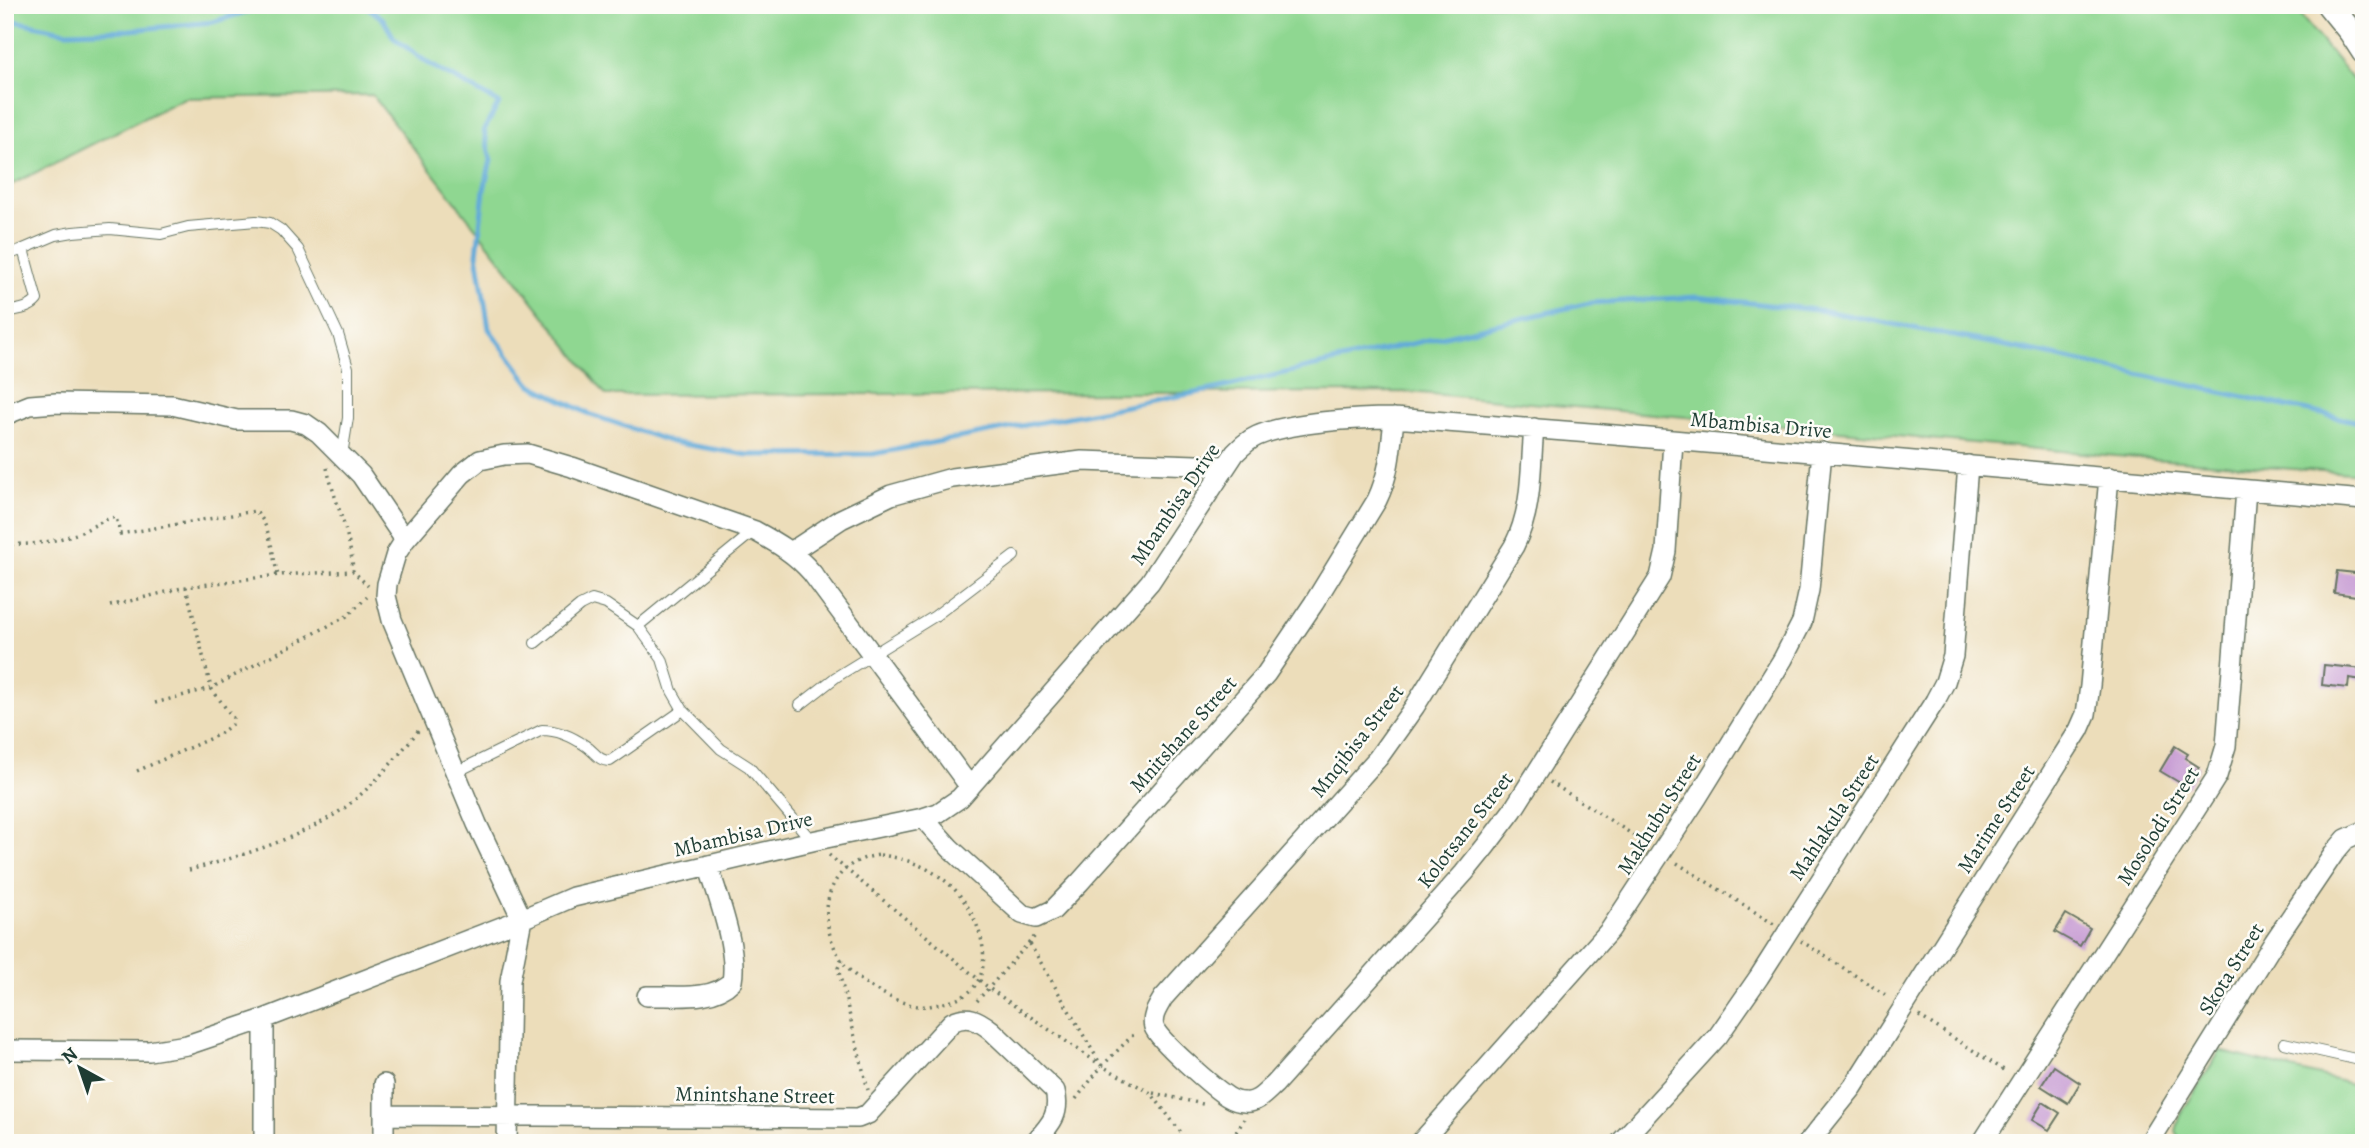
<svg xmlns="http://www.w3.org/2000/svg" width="2369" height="1148" font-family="Alegreya,serif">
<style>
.green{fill:#8fd791;stroke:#578a62;stroke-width:2}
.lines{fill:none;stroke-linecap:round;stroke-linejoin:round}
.stream{stroke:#62aad9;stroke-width:5}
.building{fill:#c69ad3}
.service-casing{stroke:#677563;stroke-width:12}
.minor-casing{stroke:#677563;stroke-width:22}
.tertiary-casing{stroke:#677563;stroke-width:27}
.path{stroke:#677563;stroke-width:3.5;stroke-dasharray:2 5;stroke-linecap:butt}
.service{stroke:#fff;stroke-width:10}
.minor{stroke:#fff;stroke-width:19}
.tertiary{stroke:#fff;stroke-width:24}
.labels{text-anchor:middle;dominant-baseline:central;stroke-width:5;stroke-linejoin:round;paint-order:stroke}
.street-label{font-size:21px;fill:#1f3d34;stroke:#fdfcf7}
</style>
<rect width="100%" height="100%" fill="#fdfcf7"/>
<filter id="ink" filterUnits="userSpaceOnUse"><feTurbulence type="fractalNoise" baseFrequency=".0143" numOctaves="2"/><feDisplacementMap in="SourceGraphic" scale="14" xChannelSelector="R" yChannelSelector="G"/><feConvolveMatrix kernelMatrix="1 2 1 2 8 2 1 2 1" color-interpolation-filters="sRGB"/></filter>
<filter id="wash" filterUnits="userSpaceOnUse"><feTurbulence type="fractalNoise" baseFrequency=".00686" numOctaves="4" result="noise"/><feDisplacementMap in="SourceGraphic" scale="28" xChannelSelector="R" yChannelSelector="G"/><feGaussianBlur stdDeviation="1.57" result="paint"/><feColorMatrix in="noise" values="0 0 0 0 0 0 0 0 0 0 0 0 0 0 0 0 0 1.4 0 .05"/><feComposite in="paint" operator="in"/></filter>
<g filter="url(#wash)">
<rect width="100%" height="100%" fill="#ecddba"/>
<!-- green -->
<path class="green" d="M5,5H2292L2354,81L2364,110V474L2138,458L1409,392L606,395L372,95L184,98L5,188Z
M2220,1051L2364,1087V1143H2182L2176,1131L2181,1114Z"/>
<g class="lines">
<!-- stream -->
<path class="stream" d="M365,5L383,19L394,38L429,64L499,103L484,130L491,160L484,190L477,254L489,329L530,384L589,414L671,442L748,455L873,454L1211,390L1589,303L1697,297L1825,311L2017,348L2364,423
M5,19L67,32L130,30L213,22L267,5"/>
</g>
<g id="blocks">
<!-- building -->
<path class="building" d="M2337,571L2364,574V597L2334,593Z
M2324,665L2364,669L2362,680L2349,678L2348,688L2322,685Z
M2175,746L2188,754L2185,758L2199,767L2187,787L2160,771Z
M2066,914L2090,928L2080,946L2055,932Z
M2054,1066L2080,1083L2068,1103L2041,1086Z
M2043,1102L2060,1113L2049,1130L2032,1120Z"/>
</g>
</g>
<g filter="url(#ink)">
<use href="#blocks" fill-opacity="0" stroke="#677563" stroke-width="2"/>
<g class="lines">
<!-- service casing -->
<g class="service-casing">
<path id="service" d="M5,256L23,249
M5,312C16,310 30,309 37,300L23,249L56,235L73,232L110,229L161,234L188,227L256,221L270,223L281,230L298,249L338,334L348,368V418L342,455
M638,626L754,531
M800,705L836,677L935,616L1014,556
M683,710L721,749L749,767L812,841
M456,772L542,730C557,730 573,737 586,746C595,752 598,761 610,761L683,710L672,691L662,659L638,626L606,604L592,600L580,606L535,643
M2284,1043L2364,1061"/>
</g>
<!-- minor casing -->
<g class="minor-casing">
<path id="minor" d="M5,415L30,405L56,403L172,405L237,420H291L306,424L319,433L361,475L405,540
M1534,428C1530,470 1533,508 1514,546L1415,706L1378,758L1163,998C1158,1007 1151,1016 1154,1027C1158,1040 1215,1089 1228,1097C1233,1100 1239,1102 1244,1102C1257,1104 1266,1092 1275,1084L1464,873L1485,847L1513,810L1660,577L1666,551L1673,441
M791,552L841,519L891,495L952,478L1082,461L1225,466
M923,818L950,848L1022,914L1036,918L1053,910L1080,882L1266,674L1314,603L1377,500C1390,473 1391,447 1394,418
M522,919L477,824L392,620L386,596L387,584L396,554L405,540L462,474L480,460L504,455L528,454L572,467L755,531C777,543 796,554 812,573L970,787
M647,996C674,995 712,1002 732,981C738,949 718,897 708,865
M5,1050L149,1051L187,1045L264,1019L522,919L573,897L812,841L923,818L938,813L960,798L1150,582L1235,453C1242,446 1248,440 1257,436C1290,422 1357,418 1394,418L1603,434L2364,500
M384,1084V1143
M384,1115L858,1118L868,1114L952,1022C968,1014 978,1020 991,1030L1055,1091C1061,1115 1050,1125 1034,1143
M264,1143V1019
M507,1143L510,981L522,919
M1420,1143L1610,930L1697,798L1783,659L1802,622L1809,590L1822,452
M1620,1143L1718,1036L1759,977L1935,701L1945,682L1953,656L1968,465
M1808,1143L1853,1087L2079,730L2086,714L2090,686L2109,477
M1982,1143L2205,795L2217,776L2226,746L2246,490
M2149,1143L2274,942L2335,852L2346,839L2364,831"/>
</g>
<!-- tertiary casing -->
<g class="tertiary-casing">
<path id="tertiary" d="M2329,5L2351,32L2364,52"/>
</g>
<!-- path -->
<path class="path" d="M327,468C335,503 351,535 353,571
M5,543C27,547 55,541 76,534C90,529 101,520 116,517L120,534L255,511C271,524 272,556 278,575
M110,606L186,587L278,575L353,571L368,586
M155,703L211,688L347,616L367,597
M137,771L220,734L232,724L233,718L211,688L186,587
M1550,782L1646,843
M829,855L990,989L1102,1066L1151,1093L1189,1143
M880,855C904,858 925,865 944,880C974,901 1004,969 965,995C956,1001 944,1003 934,1005C920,1009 901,1003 888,996C871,988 853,977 842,961C814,919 824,861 880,855Z
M1677,863L1774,924
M189,870C236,858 293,840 334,815C367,794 394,761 418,731
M1801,941L1889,997
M1030,944L1101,1065
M842,960L838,968L868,1090
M977,1001L1035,936
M1919,1016L2007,1072
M1153,1093L1207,1105
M1076,1099L1102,1066L1136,1032
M1227,1143L1239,1128L1244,1119"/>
<!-- service -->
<use href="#service" class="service"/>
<!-- minor -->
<use href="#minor" class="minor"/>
<!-- tertiary -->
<use href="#tertiary" class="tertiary"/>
</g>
</g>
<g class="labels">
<!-- street labels -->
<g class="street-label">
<text transform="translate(1761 425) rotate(5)">Mbambisa Drive</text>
<text transform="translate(1175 504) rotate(-56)">Mbambisa Drive</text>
<text transform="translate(1183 734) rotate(-48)">Mnitshane Street</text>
<text transform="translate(1357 741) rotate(-52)">Mnqibisa Street</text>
<text transform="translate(1659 814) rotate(-58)">Makhubu Street</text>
<text transform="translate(1834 817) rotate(-57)">Mahlakula Street</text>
<text transform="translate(1996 819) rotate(-57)">Marime Street</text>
<text transform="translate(2158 826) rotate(-58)">Mosolodi Street</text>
<text transform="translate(1465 830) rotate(-52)">Kolotsane Street</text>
<text transform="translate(743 834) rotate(-13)">Mbambisa Drive</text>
<text transform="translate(2231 969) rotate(-58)">Skota Street</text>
<text transform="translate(755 1095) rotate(1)">Mnintshane Street</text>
</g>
</g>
<!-- margin -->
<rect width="2369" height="1148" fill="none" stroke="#fdfcf7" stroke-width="28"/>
<!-- north arrow -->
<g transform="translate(80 1068) rotate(320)" stroke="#fdfcf7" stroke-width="5" paint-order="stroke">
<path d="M0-5L12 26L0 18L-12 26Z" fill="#1f3d34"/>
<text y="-10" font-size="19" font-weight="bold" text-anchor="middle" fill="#1f3d34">N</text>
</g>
</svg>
